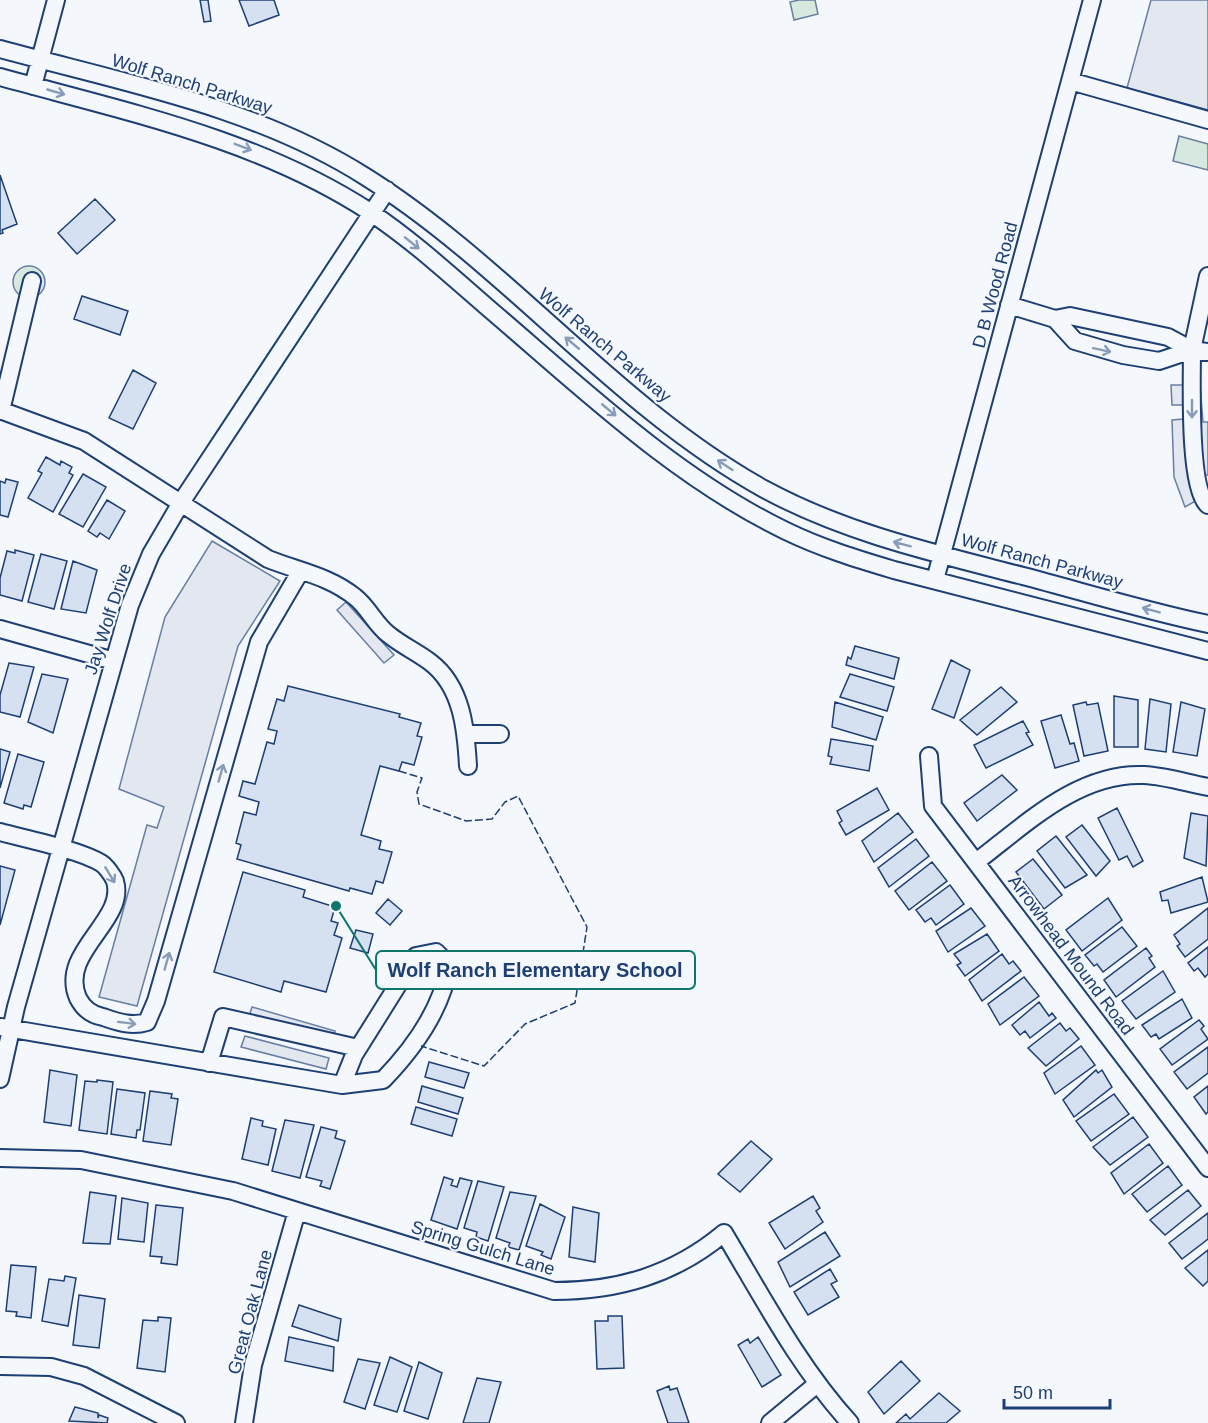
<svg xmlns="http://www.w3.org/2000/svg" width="1208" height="1423" font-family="Arial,sans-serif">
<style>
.green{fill:#d7e8df;stroke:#687fa3;stroke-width:1.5}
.parking{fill:#e3e8f0;stroke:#687fa3;stroke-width:1.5}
.building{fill:#d5e0f0;stroke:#1d3f73;stroke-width:1.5}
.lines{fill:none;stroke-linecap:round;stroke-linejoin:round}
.minor-casing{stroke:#1d3f73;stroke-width:20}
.minor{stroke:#f4f7fb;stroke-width:16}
.fence{stroke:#1d3f73;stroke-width:1.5;stroke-dasharray:8 3;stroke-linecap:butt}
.oneway{stroke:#889bb7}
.labels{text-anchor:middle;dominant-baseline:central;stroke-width:4.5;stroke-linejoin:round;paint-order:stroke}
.street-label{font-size:18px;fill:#1d3f73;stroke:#f4f7fb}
.leader{fill:none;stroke:#0f766e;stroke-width:2}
.callout-dot{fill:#0f766e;stroke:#f4f7fb;stroke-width:2}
.callout{fill:#f4f7fb;stroke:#0f766e;stroke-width:2}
.callout-label{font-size:20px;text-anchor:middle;font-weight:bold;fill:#1d3f73}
</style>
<rect width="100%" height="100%" fill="#f4f7fb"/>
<!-- green -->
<path class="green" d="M799,0H815L818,14L794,20L790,2Z
M1179,136L1208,144V170L1173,161Z
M13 282a16 16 0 1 1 32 0a16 16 0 1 1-32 0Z"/>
<!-- parking -->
<path class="parking" d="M1151,0H1208V110L1127,88Z
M1171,385H1200L1203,422H1208V475H1204L1208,494L1185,507L1174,477L1172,420L1184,419L1183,405H1172Z
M212,541L280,581L238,646L137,1006L99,997L147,825L157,828L164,807L119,789L165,617Z
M346,602L394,655L384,663L337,610Z
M252,1007L335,1031L333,1040L249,1016Z
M245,1036L329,1058L326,1069L241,1047Z"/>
<!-- building -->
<path class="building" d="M200,0H208L211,21L204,22Z
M239,0H274L279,15L249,26Z
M0,175L17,224L2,230L3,233L0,234Z
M95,199L115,220L77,254L58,233Z
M82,296L128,311L120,335L74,319Z
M133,370L156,383L133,429L109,418Z
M46,457L60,465L61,461L72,467L69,473L73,475L53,512L28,498L42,473L38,471Z
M83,474L106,487L83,527L59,514Z
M6,479L18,482L8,517L0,515V481L5,483Z
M107,500L125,511L109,539L100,533L97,537L88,531Z
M15,550L34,555L22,601L0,595V578L7,551L15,553Z
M41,554L67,561L54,609L28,602Z
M73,561L97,570L86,613L61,609Z
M855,646L899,658L894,679L846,665L848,657L851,659Z
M951,660L970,670L954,718L932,709Z
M9,663L34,667L20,717L0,712V695Z
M42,674L68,679L53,733L28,722Z
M850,674L894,687L887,711L840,697Z
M288,686L400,714L399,717L421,723L417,736L422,737L414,765L402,762L399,771L380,766L361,835L381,841L379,849L392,852L383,883L376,881L372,894L350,888L349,891L237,859L241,845L236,843L244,812L256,815L259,802L239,796L243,781L255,784L267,742L274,744L277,731L268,729L277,699L284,701Z
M1001,687L1017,702L977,735L960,720Z
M1114,696L1138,700V747H1114Z
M1150,699L1171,704L1166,752L1145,749Z
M835,702L883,717L876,740L832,727Z
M1086,702L1087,705L1098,703L1108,751L1084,756L1073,705Z
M1181,702L1205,709L1197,756L1173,752Z
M1061,715L1070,744L1074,743L1079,761L1055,768L1041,721Z
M1023,721L1029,732L1026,733L1033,745L986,768L974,745Z
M831,739L873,746L869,771L830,764L832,757L828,756Z
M0,749L10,752L0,788Z
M18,754L44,762L31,807L24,805L23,809L4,803Z
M1002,775L1017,790L977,821L964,803Z
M877,788L889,810L846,835L839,823L842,821L837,811Z
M1117,808L1143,861L1133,867L1127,856L1119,860L1098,818Z
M898,813L913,832L874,862L862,841Z
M1191,813L1208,816L1206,866L1184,858Z
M1082,825L1110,861L1096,876L1066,837Z
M1056,836L1087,875L1065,888L1037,851Z
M916,839L929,856L889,887L878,868Z
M1033,859L1062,895L1044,909L1016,872Z
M932,862L947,881L909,910L895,891Z
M0,866L15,870L0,925Z
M243,872L305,890L303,897L335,907L331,921L338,923L334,935L342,938L326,992L284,981L281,992L214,972Z
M1202,877L1208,902L1171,913L1168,900L1162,901L1160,892Z
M950,885L964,904L936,925L931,918L925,922L916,910Z
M1108,898L1122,920L1082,951L1066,930Z
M388,899L402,911L390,925L376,913Z
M971,908L985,926L948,952L936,931Z
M1208,908V939L1185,957L1177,946L1180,944L1174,935Z
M1122,927L1137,946L1103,972L1097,964L1094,966L1085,955Z
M356,930L373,934L368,953L350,948Z
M987,934L999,951L965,976L957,965L961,963L954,954Z
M1208,947V974L1205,977L1198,968L1194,971L1188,963Z
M1146,948L1152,956L1149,958L1155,967L1116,997L1104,980Z
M1002,954L1009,964L1013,961L1021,971L982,1001L969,980Z
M1163,971L1175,992L1136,1019L1122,1001Z
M1024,977L1039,996L1000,1025L988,1004Z
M1182,999L1192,1018L1159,1039L1156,1034L1151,1037L1142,1025Z
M1039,1002L1049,1016L1052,1013L1056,1018L1030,1038L1025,1031L1020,1035L1012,1025Z
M1199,1020L1204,1026L1201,1029L1208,1039L1172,1065L1160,1049Z
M1060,1023L1066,1031L1070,1028L1079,1039L1046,1066L1028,1048Z
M1081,1046L1095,1065L1055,1094L1044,1073Z
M1208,1047V1073L1187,1089L1174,1072Z
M429,1062L469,1073L464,1088L425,1077Z
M50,1070L77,1075L71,1126L44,1122Z
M1096,1070L1098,1073L1102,1070L1112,1087L1074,1117L1063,1100Z
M97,1080L113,1082L107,1134L79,1130L85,1081L97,1082Z
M422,1086L463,1098L458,1114L418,1102Z
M1208,1086V1112L1206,1114L1194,1097Z
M117,1089L145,1093L140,1130H137L136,1138L111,1134Z
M150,1091L172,1094L171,1098L178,1099L171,1145L143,1141Z
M1114,1094L1129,1114L1091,1141L1076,1121Z
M416,1107L457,1119L452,1136L411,1124Z
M1133,1117L1148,1137L1110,1165L1093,1147Z
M251,1118L263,1121L262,1126L276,1129L268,1165L242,1159Z
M285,1120L314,1125L300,1178L272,1171Z
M321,1127L337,1131L335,1138L345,1141L330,1189L320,1186L322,1181L306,1177Z
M751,1141L772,1159L740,1192L718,1174Z
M1149,1144L1163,1163L1124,1194L1111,1173Z
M1168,1166L1182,1185L1147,1212L1132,1194Z
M444,1177L453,1180L451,1185L457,1187L460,1178L472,1181L457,1229L431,1220Z
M478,1181L504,1187L488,1241L476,1237L477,1232L464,1228Z
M1188,1190L1201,1206L1165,1235L1150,1220Z
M90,1192L116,1196L110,1244L83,1243Z
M510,1192L536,1196L519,1250L508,1247L510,1243L496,1238Z
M813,1196L820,1208L816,1211L823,1222L785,1249L769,1223Z
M122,1198L148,1203L144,1242L118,1239Z
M540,1204L565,1217L551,1259L541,1255L543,1252L526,1246Z
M156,1205L183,1208L177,1265L161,1263L162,1257L150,1256Z
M573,1207L599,1213L595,1262L569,1257Z
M1208,1213V1239L1182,1259L1169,1243Z
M825,1232L840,1256L790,1287L778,1262Z
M1208,1250V1281L1203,1286L1185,1268Z
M11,1265L36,1267L31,1318L16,1316L17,1312L6,1311Z
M830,1269L837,1281L831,1284L839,1297L808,1315L794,1292Z
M65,1276L76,1278L68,1326L42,1321L49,1279L64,1281Z
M79,1295L105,1299L99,1348L73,1345Z
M299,1305L341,1319L338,1341L292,1326Z
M608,1316H622L624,1368L597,1369L595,1321H608Z
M158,1317L171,1318L165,1372L137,1368L143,1320L158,1321Z
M289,1337L334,1347L333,1371L285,1361Z
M758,1337L781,1375L762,1387L738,1345L748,1339L750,1343Z
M390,1357L412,1367L397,1412L374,1405Z
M358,1359L380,1363L365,1409L344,1402Z
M901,1361L920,1381L884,1414L868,1392Z
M419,1362L442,1373L428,1419L404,1411Z
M477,1378L501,1382L489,1423H463Z
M669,1386L670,1390L677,1388L689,1423H668L657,1391Z
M939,1393L960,1411L946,1423H896L906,1414L910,1419Z
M75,1407L98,1413V1418L99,1415L108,1418L107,1423L69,1421Z"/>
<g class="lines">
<!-- minor casing -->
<g class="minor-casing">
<path id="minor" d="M0,49C124,83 256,107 366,177C509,267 616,407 764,489C845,533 934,553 1023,576C1084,592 1146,611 1208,624
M0,77C127,112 258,139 370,212C412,240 449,274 487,307C581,387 674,477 786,531C821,548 857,559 894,570L1208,651
M1070,81L1208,120
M33,86L56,0
M1208,276L1192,350L1208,352
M1009,305L1055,319L1070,316L1168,337L1192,350
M1055,319L1075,341L1123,355L1159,361L1192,350
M1192,350C1192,378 1188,490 1208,505
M0,410L84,441L268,559C298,571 329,576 355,597C368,607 375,624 388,634C401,645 417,652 430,662C462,686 466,729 468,766
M1,411L32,281
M935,580L1092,0
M0,629L114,661
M466,734H500
M929,756L933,806L1208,1168
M0,832C26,839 80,850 101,863C106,866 113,876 115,881C127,921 58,952 78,998C83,1008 92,1015 103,1017C118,1022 131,1027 147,1022L156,1001L259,642L300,572
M976,862C1025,825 1078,772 1144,775C1165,776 1187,783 1208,787
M1,1027L342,1085L383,1080C414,1048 442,1009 449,965L436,952L416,956L354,1055L342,1085
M209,1063L223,1017L358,1048
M0,1079L16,1007L130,605L151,554L182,501L387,190
M0,1158L81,1160L233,1191L554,1291C618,1291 674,1275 724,1233C763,1298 799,1367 850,1423
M0,1366L51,1367L84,1376L176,1423
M244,1423L253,1365L297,1211
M770,1423L817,1384"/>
</g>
<!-- minor -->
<use href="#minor" class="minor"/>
<!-- fence -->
<path class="fence" d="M399,771L422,778L417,792L419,804L466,821L492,819L505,802L518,796L587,927L575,1003L525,1024L484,1066L421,1046"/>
</g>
<!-- one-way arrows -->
<defs><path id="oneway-shaft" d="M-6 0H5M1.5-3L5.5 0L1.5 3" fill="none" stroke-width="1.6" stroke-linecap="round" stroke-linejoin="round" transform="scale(1.5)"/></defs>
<g class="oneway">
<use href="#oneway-shaft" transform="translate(56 92) rotate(16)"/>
<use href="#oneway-shaft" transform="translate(243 147) rotate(21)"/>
<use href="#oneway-shaft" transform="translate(412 243) rotate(39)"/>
<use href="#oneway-shaft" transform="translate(572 343) rotate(-140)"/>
<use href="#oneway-shaft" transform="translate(1102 350) rotate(12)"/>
<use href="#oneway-shaft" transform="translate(1192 409) rotate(90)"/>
<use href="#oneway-shaft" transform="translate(609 410) rotate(40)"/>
<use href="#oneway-shaft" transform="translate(725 465) rotate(-147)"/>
<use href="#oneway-shaft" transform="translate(902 544) rotate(-165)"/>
<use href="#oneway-shaft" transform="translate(1151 610) rotate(-165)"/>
<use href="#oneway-shaft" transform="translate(221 773) rotate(-74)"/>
<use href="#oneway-shaft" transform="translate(110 875) rotate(59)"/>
<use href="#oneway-shaft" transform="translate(167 961) rotate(-74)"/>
<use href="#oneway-shaft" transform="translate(127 1023) rotate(7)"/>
</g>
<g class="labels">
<!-- street labels -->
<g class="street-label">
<text transform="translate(192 84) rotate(17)">Wolf Ranch Parkway</text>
<text transform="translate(995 285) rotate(-75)">D B Wood Road</text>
<text transform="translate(605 345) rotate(40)">Wolf Ranch Parkway</text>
<text transform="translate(1042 561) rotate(15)">Wolf Ranch Parkway</text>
<text transform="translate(108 619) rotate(-72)">Jay Wolf Drive</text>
<text transform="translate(1071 955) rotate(53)">Arrowhead Mound Road</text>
<text transform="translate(483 1248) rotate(17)">Spring Gulch Lane</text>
<text transform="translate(250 1312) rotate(-75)">Great Oak Lane</text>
</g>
</g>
<!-- callouts -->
<path class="leader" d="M336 906L376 970"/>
<circle class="callout-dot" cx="336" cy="906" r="6"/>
<rect class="callout" x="376" y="951" width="319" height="38" rx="6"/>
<g class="callout-label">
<text x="535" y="977">Wolf Ranch Elementary School</text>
</g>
<!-- scale -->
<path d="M1004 1399v9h106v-9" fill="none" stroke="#1d3f73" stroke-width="3"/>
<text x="1013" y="1399" font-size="18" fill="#1d3f73" stroke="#f4f7fb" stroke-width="4.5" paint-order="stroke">50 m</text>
</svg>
